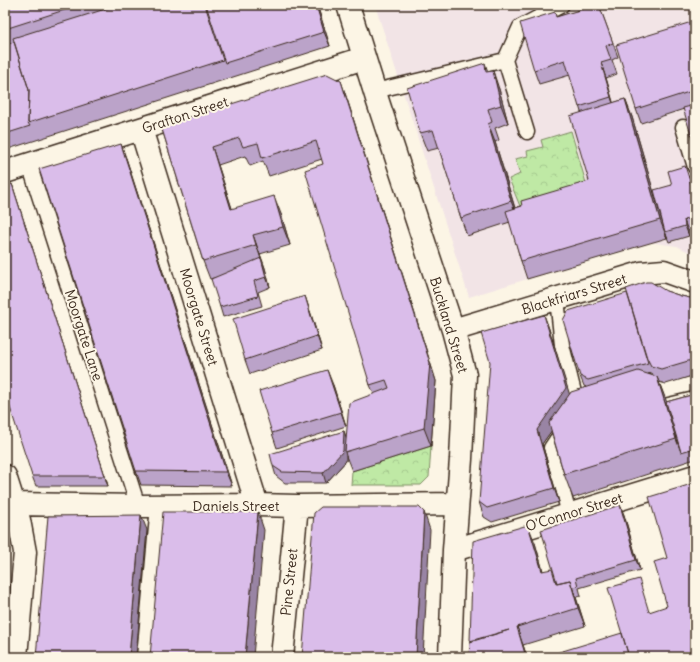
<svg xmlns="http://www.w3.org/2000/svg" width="700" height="662" font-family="Delius,sans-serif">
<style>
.built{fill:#f2e4e6}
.park{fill:url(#park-crowns);stroke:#7d8a62}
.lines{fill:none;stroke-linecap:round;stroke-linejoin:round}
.service-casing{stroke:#3b2a1e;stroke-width:17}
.minor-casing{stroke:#3b2a1e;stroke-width:25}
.service{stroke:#fcf5e5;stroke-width:14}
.minor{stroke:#fcf5e5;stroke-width:22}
.wall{fill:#bba3c9;stroke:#3b2a1e;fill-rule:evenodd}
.shaded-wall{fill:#9984a4;stroke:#3b2a1e}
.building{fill:#dabdea;stroke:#3b2a1e}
.labels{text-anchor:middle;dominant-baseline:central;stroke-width:4;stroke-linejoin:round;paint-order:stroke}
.street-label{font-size:14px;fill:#3b2a1e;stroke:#fcf5e5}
</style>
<defs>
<pattern id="park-crowns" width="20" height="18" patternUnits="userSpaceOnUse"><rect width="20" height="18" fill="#bfe9a5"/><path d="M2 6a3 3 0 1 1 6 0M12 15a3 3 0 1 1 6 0" fill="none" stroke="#a5c88e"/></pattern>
</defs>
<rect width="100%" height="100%" fill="#fcf5e5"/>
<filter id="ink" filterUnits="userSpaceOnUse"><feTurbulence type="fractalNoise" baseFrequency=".025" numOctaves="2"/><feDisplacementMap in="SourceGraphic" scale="8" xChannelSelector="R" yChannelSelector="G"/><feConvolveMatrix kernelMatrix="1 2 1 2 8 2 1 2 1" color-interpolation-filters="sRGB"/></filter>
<g filter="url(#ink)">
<!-- built -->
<path class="built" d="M375,5H695V174L689,176L695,194V255L677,246L647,242L469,297Z"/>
<!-- park -->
<path class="park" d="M571,131L590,197L524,216L509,179L520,174L515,159L528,156L527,151L543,147L541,140Z
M431,446L429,477L421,485H351L352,471Z"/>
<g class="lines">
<!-- service casing -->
<g class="service-casing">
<path id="service" d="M505,60L527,132
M375,91L505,60L520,27L562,5
M683,127L695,167
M29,164L138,506
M557,299L562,345L578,408
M644,388L665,390L695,383
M565,427L551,448L569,514"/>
</g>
<!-- minor casing -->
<g class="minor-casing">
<path id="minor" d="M348,5L378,102L453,330L465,375L461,459L454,550L450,657
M141,129L257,505
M5,172L364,58
M453,330L641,273L664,271L695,282
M5,476L19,520L25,552L16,657
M14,504L138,506L257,505L297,506L457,504
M454,550L695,476
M148,657L162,506
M282,657L297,506"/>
</g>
<!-- service -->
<use href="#service" class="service"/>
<!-- minor -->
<use href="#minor" class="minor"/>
</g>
<!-- wall -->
<path class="wall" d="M5,5H317L330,46L5,150Z
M599,5L618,57L612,60L617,74L606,78L613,103L625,99L632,117L667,238L527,279L521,261L510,222L467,236L461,218L439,148L427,151L420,133L485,63L488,72L499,89L508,123L495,128L499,140L495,142L515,208L589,181L581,112L570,75L539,84L534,70L555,12L556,17Z
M695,21V148L684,109L641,123L636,109Z
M347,99L436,381L431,446L352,471L346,456V461L326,483H285L276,476L273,466L344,431L346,438L374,394L370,385L322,159L269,176L263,161L250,166L245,156L218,165L232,209L281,214L290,245L260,254L265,268L270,287L258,292L262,306L223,317L220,307L217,277L210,279L203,261L161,126Z
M126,158L232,486L141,485L136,471Z
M689,176L695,194V228L688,231L689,236L669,242L665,232L672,185Z
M12,184L15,194L108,486H36L32,476Z
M666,291L681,296L695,299V375L666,384L659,382L666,402L695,394V459L573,498L564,474L551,431L542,444L559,502L492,522L484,517L479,502L544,315L549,329L569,394L586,387L584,386L580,376ZM652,373L653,375L648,374Z
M310,311L322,350L250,374L245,360Z
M333,385L346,426L277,448L272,433Z
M620,505L624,515L640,570L579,588L581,596L576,597L585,626L523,645L527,657H469L470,641L535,543L543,571L555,578Z"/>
<!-- shaded-wall -->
<path class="shaded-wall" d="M316,5H317L330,46L324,32Z
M601,63L606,78L616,112L611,97Z
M493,71L499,89L508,123L501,105Z
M341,81L347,99L436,381L431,446L424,428Z
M625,99L632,117L667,238L660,220Z
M488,124L495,142L518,219L511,201Z
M121,144L126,158L232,486L226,472Z
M212,147L218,165L238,227L231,209Z
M12,184L15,194L108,486L105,476Z
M274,196L281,214L290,245L283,227Z
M684,220L688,231L689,236L685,226Z
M253,235L265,268L270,287L266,277L262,262Z
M305,296L310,311L322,350L317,336Z
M544,315L549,329L572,402L542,444L559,502L554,488L537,430Z
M327,370L333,385L346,426L341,412Z
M657,377L666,400L681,452L676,439Z
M344,431L347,441L345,452L346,456V461L326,483L323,473Z
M620,505L624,515L640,570L636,560Z
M258,512L264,530L253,657H245Z
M424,512L430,530L423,657H416Z
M141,515L147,530L136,657H129Z
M528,525L535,543L548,589L542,571Z
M570,580L576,598L585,626L578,608Z
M517,627L527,657H526Z"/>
<!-- building -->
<path class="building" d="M5,5H80L5,29Z
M118,5H205L223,60L28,123L29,90L13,38Z
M206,5H316L324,32L225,63Z
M596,5H599L613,43L606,46L611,60L601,63L611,97L579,107L565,60L534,70L520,23L555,12L556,17Z
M695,21V90L636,109L616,45Z
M14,42L29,90L28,123L30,126L5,134V45Z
M485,63L486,72L493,71L501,105L488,109L492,122L488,124L511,201L461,218L433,130L420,133L407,88Z
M327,74L341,81L430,363L424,428L345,452L349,403L389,388L386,380L370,385L305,170L323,164L316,141L262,158L258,143L243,147L239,138L212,147L231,209L274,196L283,227L253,235L256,245L203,261L161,126Z
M625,99L660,220L521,261L506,211L522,206L521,201L589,181L570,116Z
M695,105V148L683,108Z
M121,144L226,472L136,471L39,169Z
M685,166L695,196V216L684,220L685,226L665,232L654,190L672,185L668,171Z
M12,184L105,476H32L5,392V186Z
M261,258L266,277L254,281L258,296L220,307L211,279Z
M646,282H651L666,291L681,296L695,299V359L661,369L651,366L647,358L626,289Z
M627,293L648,363L588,380L580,376L563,320L568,311Z
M305,296L317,336L245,360L233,319Z
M544,315L566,388L537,430L554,488L487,508L479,502L490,362L481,333Z
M327,370L341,412L272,433L259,391Z
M638,371L657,377L676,439L564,474L549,423L571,392Z
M695,394V448L681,452L666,402Z
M344,431L343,451L323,473L282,472L273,466L270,454Z
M695,483V657H629L608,588L639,579L649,612L667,606L654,562L667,558L649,497Z
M620,505L636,560L576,578L578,586L572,587L570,580L557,583L541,530Z
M321,507H419L424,512L416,657H302L314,513Z
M163,512H258L245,657H150Z
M141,515L129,657H36L48,516Z
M528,525L542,571L552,569L556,583L570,580L578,608L517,627L526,657H469L470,642L509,630L470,641L473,541Z
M622,633L629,657H543Z"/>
</g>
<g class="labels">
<!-- street labels -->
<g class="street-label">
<text transform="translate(185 115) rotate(-18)">Grafton Street</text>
<text transform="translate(574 294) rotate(-17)">Blackfriars Street</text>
<text transform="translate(199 317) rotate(73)">Moorgate Street</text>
<text transform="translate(449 325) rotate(73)">Buckland Street</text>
<text transform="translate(84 335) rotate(72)">Moorgate Lane</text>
<text x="236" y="506">Daniels Street</text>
<text transform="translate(574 512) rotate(-17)">O'Connor Street</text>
<text transform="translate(289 582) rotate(-84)">Pine Street</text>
</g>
</g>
<!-- margin -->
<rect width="700" height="662" fill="none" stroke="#fcf5e5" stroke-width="20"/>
<rect x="10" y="10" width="680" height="642" fill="none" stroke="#3b2a1e" stroke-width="1.5" filter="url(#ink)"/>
</svg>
